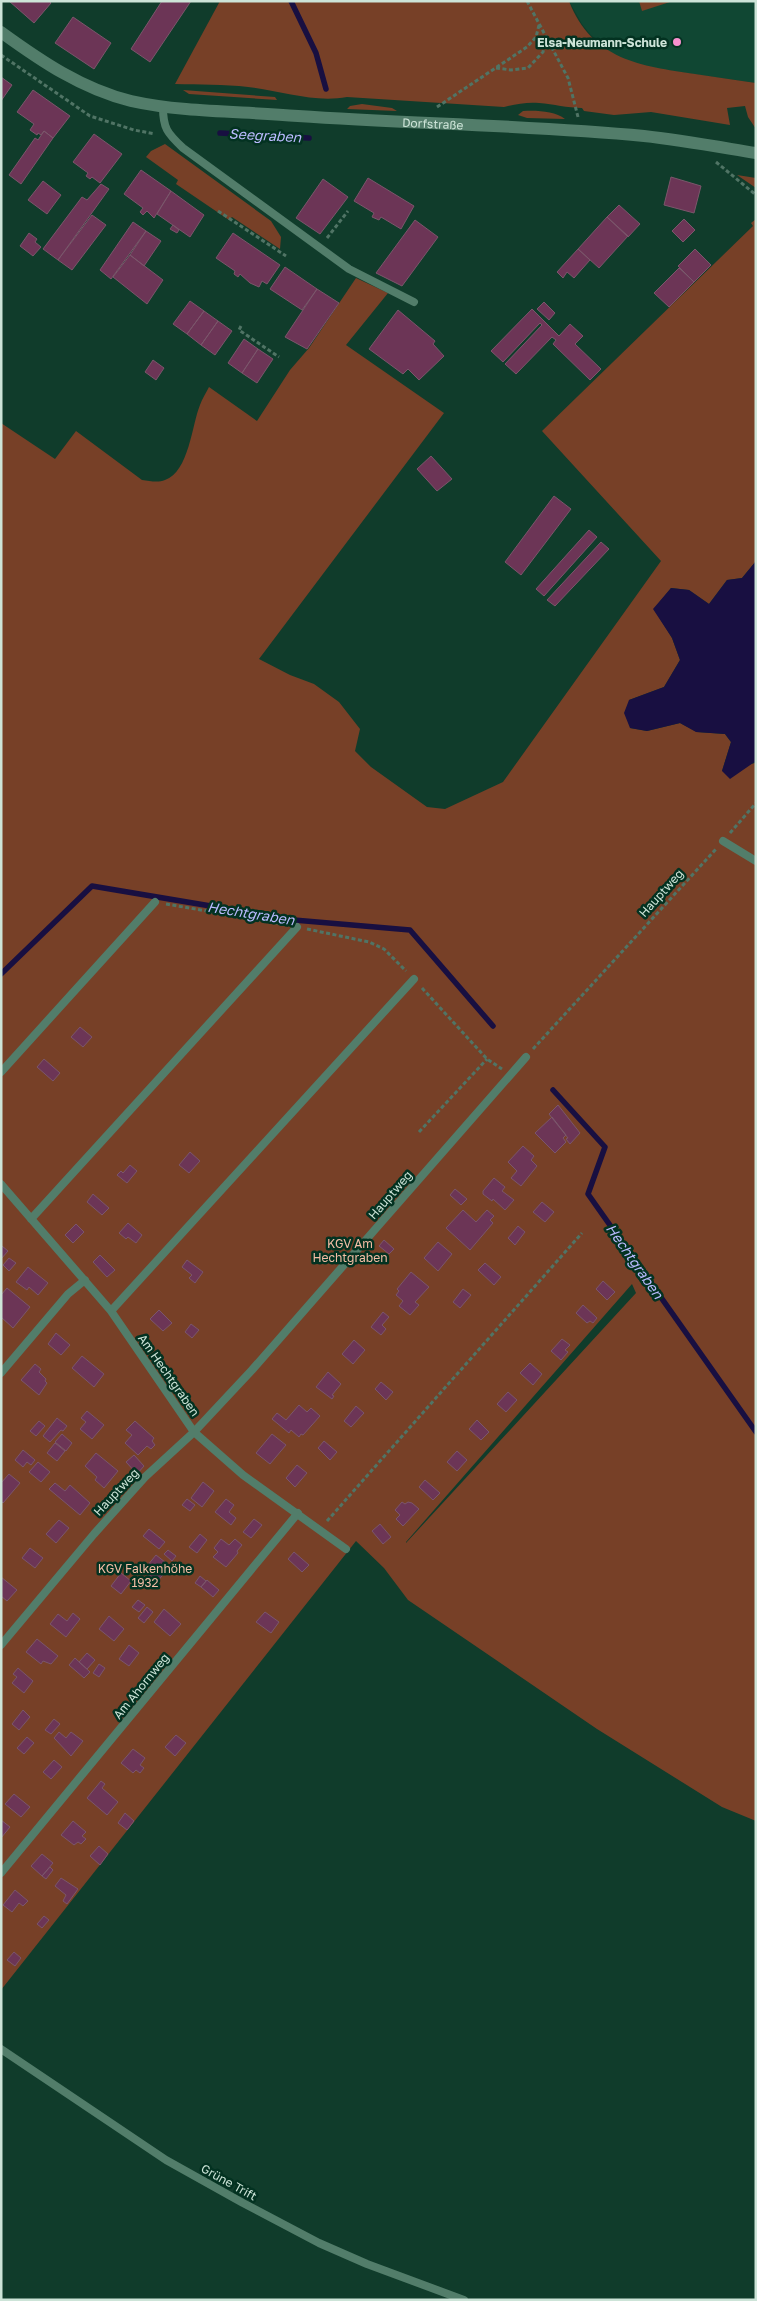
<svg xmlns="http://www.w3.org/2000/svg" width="757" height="2301" font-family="'Golos Text',sans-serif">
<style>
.built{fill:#104733}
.green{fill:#774027;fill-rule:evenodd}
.water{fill:#180f41}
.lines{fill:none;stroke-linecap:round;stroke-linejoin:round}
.stream{stroke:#180f41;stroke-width:5.5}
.building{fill:#6c3556;stroke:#7b566b}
.path{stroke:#507465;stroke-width:3;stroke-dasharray:4 2.5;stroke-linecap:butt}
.service{stroke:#527d6a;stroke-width:8}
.secondary{stroke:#527d6a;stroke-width:12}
.poi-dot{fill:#f790ce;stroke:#033221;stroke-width:2}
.labels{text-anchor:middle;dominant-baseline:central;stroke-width:5;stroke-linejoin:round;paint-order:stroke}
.poi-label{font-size:12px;font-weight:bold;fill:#cde4d8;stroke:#033221;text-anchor:end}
.street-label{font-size:12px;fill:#cde4d8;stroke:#033221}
.park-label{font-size:12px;fill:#f4bda5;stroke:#033221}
.water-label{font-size:14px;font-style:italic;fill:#bbf;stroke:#033221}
</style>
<rect width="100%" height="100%" fill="#103c2b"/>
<!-- built -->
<path class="built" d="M569,1H756V83L651,68L626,61L608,51L590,34L582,24Z"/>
<!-- green -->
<path class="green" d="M220,1H569C592,60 641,66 695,74C715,77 735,80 756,83V129L748,117L745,106L727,108L730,125L651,112L614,115L584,111L582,108C567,108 554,104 539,103C527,102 516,104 504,107L347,97C314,103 281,91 248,87C224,84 199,85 175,84Z
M639,1H673L642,11Z
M183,90L275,97L277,100L189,94Z
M362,104L392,108L397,111L347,109L350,106Z
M523,111C536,110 555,111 565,119L527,118L518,115Z
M165,144L271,221L281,237L280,249L232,217L229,220L176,184L178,180L146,157L151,151Z
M737,175L756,178V188Z
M756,219V561L742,578L727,580L709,604L689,590L671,588L654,609L672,638L680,660L664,687L629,700L630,728L647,731L680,723L697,732L725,734L731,742L722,771L755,763L756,761V1821L722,1807L597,1729L408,1600L384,1568L356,1541L1,1990V423L55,459L76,431L142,480C150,481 158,483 165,480C189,472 192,424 200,405C202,399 206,393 209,387L257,421L290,370L309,348L356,278L388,293L346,345L444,413L259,659L290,675L314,684L339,702L360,729L355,751L371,767L427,807L445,809L503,782L661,561L542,431L753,226L751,223ZM632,1284L636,1293L406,1543V1542Z"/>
<!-- water -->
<path class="water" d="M756,561V761L730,779L722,771L731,742L725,734L696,732L680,723L647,731L630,728L624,713L629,700L664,687L680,660L672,638L653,609L671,588L689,590L709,604L727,580L742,578Z"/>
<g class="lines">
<!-- stream -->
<path class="stream" d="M291,1L316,53L326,89
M220,133L309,138
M1,974L92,886L294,920L410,930L493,1026
M553,1090L605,1147L588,1194L756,1432"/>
</g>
<!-- building -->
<path class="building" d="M9,1H49L51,3L34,23Z
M162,1H191L150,62L131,49Z
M73,17L111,43L94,69L55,43Z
M1,77L12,85L1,101Z
M33,90L70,116L53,138L44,131L41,135L38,133L37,135L30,130L34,124L17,112Z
M44,131L53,138L21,184L9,175L35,138L38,140Z
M94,134L122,154L100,183L92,177L90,179L86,176L88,173L73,162Z
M141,170L171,191L154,218L147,211L143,215L140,212L143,208L124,194Z
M671,177L701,186L694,213L664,205Z
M368,178L414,206L401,229L381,217L379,220L372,217L374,213L354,201Z
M323,179L348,197L320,234L296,218Z
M43,181L61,195L47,214L28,200Z
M101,184L109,189L58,260L43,249L82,197L87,200Z
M171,191L204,215L190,237L157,214Z
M619,205L640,224L628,237L607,217Z
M92,215L106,225L72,270L58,260Z
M607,217L628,236L599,268L578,249Z
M684,219L695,230L683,242L672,231Z
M415,220L438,237L402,286L376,273Z
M133,222L146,231L111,279L100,270Z
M173,225L179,230L177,233L170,229Z
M146,231L161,241L144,266L130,255Z
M29,233L37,239L35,242L41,247L33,256L20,246Z
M233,233L280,265L267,284L262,281L259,287L250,283L240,274L238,277L234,274L235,271L216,258Z
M578,249L590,260L574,278L567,272L563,278L557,272Z
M695,249L711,265L694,282L678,266Z
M130,255L163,280L147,304L113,277Z
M285,267L317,289L302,310L270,289Z
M679,268L694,282L669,307L654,293Z
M317,289L339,303L307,349L285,337Z
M190,301L204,311L187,334L173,324Z
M544,302L555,313L549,320L537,309Z
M532,309L559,336L570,324L583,336L575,344L601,369L590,380L553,344L556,340L552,337L516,374L505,364L542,325L540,323L503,362L491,351Z
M398,310L435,341L433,344L444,356L419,380L408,369L403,374L369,349Z
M204,311L218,321L201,345L187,334Z
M218,321L232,331L215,355L201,345Z
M244,339L258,349L242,373L228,363Z
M258,349L273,359L257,383L242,373Z
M153,360L164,368L156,380L145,372Z
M431,456L452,479L437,491L417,469Z
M554,496L571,509L521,575L505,562Z
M589,530L597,537L544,596L536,589Z
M601,542L609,549L555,606L547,600Z
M80,1027L92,1037L83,1047L71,1037Z
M44,1059L60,1073L53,1081L37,1067Z
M558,1105L580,1133L570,1144L566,1139L568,1138L549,1114Z
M552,1117L566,1135L563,1138L566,1142L555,1153L535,1133Z
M523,1146L534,1156L531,1160L537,1166L521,1186L511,1178L517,1171L508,1162Z
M190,1152L200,1161L189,1173L179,1165Z
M130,1165L137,1171L127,1183L117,1175L121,1171L123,1173Z
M494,1178L505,1187L502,1191L514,1200L505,1210L493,1199L492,1201L483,1194V1191Z
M455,1189L467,1199L461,1205L450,1195Z
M93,1194L109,1208L102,1215L87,1202Z
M542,1202L554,1212L545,1222L533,1212Z
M463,1210L476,1222L487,1210L494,1216L490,1220L493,1223L470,1250L446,1228Z
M128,1223L142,1235L136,1243L128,1237L126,1239L119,1233Z
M76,1224L84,1232L73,1243L65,1235Z
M518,1226L525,1232L515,1245L508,1238Z
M384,1240L394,1249L389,1254L379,1246Z
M438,1242L452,1254L438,1271L424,1258Z
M2,1246L8,1251L1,1259V1247Z
M100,1255L115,1270L107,1277L93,1262Z
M9,1258L16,1263L9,1271L3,1265Z
M187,1260L203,1272L195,1283L189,1278L192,1275L182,1267Z
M485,1263L501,1277L494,1285L478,1270Z
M28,1267L48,1283L38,1295L29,1287L27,1290L16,1282Z
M411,1272L429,1287L415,1302L419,1305L410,1315L399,1306L403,1301L396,1295L399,1291L397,1289Z
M603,1281L615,1292L607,1300L596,1289Z
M7,1288L30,1307L13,1328L1,1317V1295Z
M463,1289L471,1295L460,1308L453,1302Z
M583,1305L597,1318L593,1323L590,1321L587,1323L576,1313Z
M159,1310L172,1323L163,1331L150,1319Z
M383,1312L389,1317L382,1325L386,1329L381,1335L371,1327Z
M191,1324L199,1330L192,1338L185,1332Z
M56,1333L70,1345L61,1355L48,1344Z
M562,1339L570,1345L565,1350L568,1352L561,1360L551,1351Z
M354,1340L365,1350L353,1364L342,1354Z
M82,1356L104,1374L94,1387L72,1368Z
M530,1363L542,1374L533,1385L520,1373Z
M35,1364L41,1369L39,1372L46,1379L45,1381L47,1383L39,1395L21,1380Z
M328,1372L341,1384L332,1395L334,1396L332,1399L316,1387Z
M381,1382L393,1392L386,1400L375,1389Z
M508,1392L517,1400L506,1412L497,1404Z
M299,1405L307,1412L311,1408L320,1416L303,1435L301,1434L299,1437L291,1430L289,1433L272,1419L277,1413L286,1420Z
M356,1406L364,1413L351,1427L344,1421Z
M87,1411L104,1425L92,1439L80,1429L86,1422L81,1418Z
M57,1418L67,1426L63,1431L61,1430L50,1442L43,1436Z
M477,1420L489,1432L481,1440L469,1429Z
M39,1421L45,1426L36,1436L30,1431Z
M135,1421L154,1438L152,1441L155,1445L151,1449L147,1446L138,1455L125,1443L132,1435L126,1430Z
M62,1434L72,1443L66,1451L55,1442Z
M272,1434L286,1445L270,1464L256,1453Z
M324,1441L337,1452L330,1460L318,1448Z
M55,1443L65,1451L57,1461L47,1453Z
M23,1450L35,1460L31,1465L27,1462L23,1467L15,1460Z
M457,1451L467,1460L457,1471L447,1462Z
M96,1453L118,1471L104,1488L95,1480L97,1477L85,1466Z
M134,1455L144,1466L137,1474L126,1462Z
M38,1462L50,1472L41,1482L29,1472Z
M297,1465L307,1473L295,1487L286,1478Z
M9,1474L20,1483L3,1503L1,1501V1483Z
M425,1480L440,1493L433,1500L419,1487Z
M203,1482L214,1491L202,1507L191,1498Z
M55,1483L65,1491L70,1485L90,1503L80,1515L49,1489Z
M187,1499L195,1505L190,1511L182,1505Z
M226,1499L234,1505L229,1512L236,1518L231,1525L215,1512Z
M402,1502L405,1504L408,1502L412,1503L419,1509L403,1526L396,1519L400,1515L395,1510Z
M254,1519L262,1525L251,1538L243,1532Z
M59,1520L69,1528L56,1543L46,1534Z
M380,1524L391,1537L383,1544L372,1531Z
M149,1529L165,1542L159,1549L143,1536Z
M200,1534L207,1540L197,1553L189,1547Z
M221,1539L229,1545L235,1539L242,1545L237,1551L238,1553L226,1567L213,1557L218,1552L214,1548Z
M30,1548L43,1558L35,1568L22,1558Z
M168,1550L176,1556L172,1561L164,1554Z
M294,1552L309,1565L302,1572L288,1559Z
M156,1555L170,1566L157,1582L143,1571Z
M121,1573L131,1581L121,1594L111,1586Z
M200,1576L206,1581L201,1587L195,1583Z
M1,1577L17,1590L7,1601L1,1596Z
M207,1580L219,1590L213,1597L201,1587Z
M138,1600L145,1605L139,1612L132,1607Z
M147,1607L153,1612L144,1623L138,1618Z
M164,1609L181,1624L170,1636L154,1622Z
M265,1612L279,1622L271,1633L256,1622Z
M73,1613L80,1619L66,1637L50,1624L58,1614L67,1621Z
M109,1616L124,1629L114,1641L99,1629Z
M37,1639L58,1656L51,1664L43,1661L41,1664L26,1652Z
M129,1645L139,1653L129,1666L119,1659Z
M87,1653L95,1660L87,1669L79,1662Z
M75,1658L90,1672L84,1678L69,1665Z
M99,1664L105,1668L99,1677L93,1673Z
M18,1668L33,1681L24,1693L12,1683L17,1677L13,1674Z
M23,1710L30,1717L19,1730L12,1724Z
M54,1719L60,1724L51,1734L45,1730Z
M59,1732L66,1738L71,1732L83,1741L71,1756L54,1738Z
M176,1735L186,1743L175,1756L165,1747Z
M27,1737L34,1743L24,1754L17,1748Z
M133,1749L145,1758L140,1765L144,1768L140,1773L136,1770L133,1773L121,1763Z
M54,1760L62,1767L51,1779L43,1772Z
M101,1781L105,1784L102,1788L118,1802L107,1815L87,1798Z
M14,1794L30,1807L21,1817L5,1804Z
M125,1813L134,1821L127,1830L118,1823Z
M1,1820L10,1827L1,1838Z
M73,1821L86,1832L82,1836L86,1839L81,1844L78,1842L74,1845L61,1835Z
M99,1846L108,1854L100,1865L90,1856Z
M42,1854L53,1863L42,1876L31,1866Z
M50,1867L53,1870L46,1879L42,1876Z
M61,1878L78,1889L67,1904L63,1901L66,1895L55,1886Z
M15,1890L28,1901L23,1906L19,1903L12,1912L3,1905Z
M44,1916L49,1920L42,1928L37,1924Z
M14,1952L21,1958L15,1966L7,1960Z"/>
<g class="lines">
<!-- path -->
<path class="path" d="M527,1L568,78L578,117
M1,55L90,116L134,130L155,134
M496,68L511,70L528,68L543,52L546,38
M437,107L527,47L536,37L539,25
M716,162L756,195
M218,211L286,256
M327,238L348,211
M241,326L239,330L279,357
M730,833L756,803
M166,904L283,924
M307,929L369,942L384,949L406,971
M422,988L487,1059L502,1069
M533,1049L716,849
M419,1132L487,1059
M327,1521L582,1233"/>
<!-- service -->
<path class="service" d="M163,107C163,128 167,133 183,148L349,269L414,302
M723,841L756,861
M1,1072L155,902
M1,1184L111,1311L194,1432L243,1475L346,1549
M31,1219L297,927
M111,1311L414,979
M1,1373L68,1294L85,1280
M1,1645L94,1534L145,1477L194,1432L252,1370L526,1057
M1,1873L298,1513
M1,2049L166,2160L243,2203L319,2243L367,2264L464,2300"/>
<!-- secondary -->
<path class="secondary" id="s1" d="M1,32C41,61 82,89 131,101C185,113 243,111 298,116C413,124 529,125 644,136C681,140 719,147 756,153"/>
</g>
<!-- markers -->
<circle class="poi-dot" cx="677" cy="42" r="5"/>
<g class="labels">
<!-- poi labels -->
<g class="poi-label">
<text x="667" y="42">Elsa-Neumann-Schule</text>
</g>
<!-- street labels -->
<g class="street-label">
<text stroke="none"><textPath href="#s1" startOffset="451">Dorfstraße</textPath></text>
<text transform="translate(661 893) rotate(-48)">Hauptweg</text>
<text transform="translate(390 1195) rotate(-49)">Hauptweg</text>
<text transform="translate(169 1375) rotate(55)">Am Hechtgraben</text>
<text transform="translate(116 1492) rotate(-47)">Hauptweg</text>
<text transform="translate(141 1686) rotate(-51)">Am Ahornweg</text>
<text transform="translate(229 2182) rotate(29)">Grüne Trift</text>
</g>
<!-- park labels -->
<g class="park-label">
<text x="350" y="1243">KGV Am<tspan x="350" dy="14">Hechtgraben</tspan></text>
<text x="145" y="1568">KGV Falkenhöhe<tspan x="145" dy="14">1932</tspan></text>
</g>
<!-- water labels -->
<g class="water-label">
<text transform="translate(265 135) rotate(3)">Seegraben</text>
<text transform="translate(251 913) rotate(9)">Hechtgraben</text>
<text transform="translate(635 1261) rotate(55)">Hechtgraben</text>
</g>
</g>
<!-- border -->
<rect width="757" height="2301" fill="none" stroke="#cde4d8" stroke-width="5"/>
</svg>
